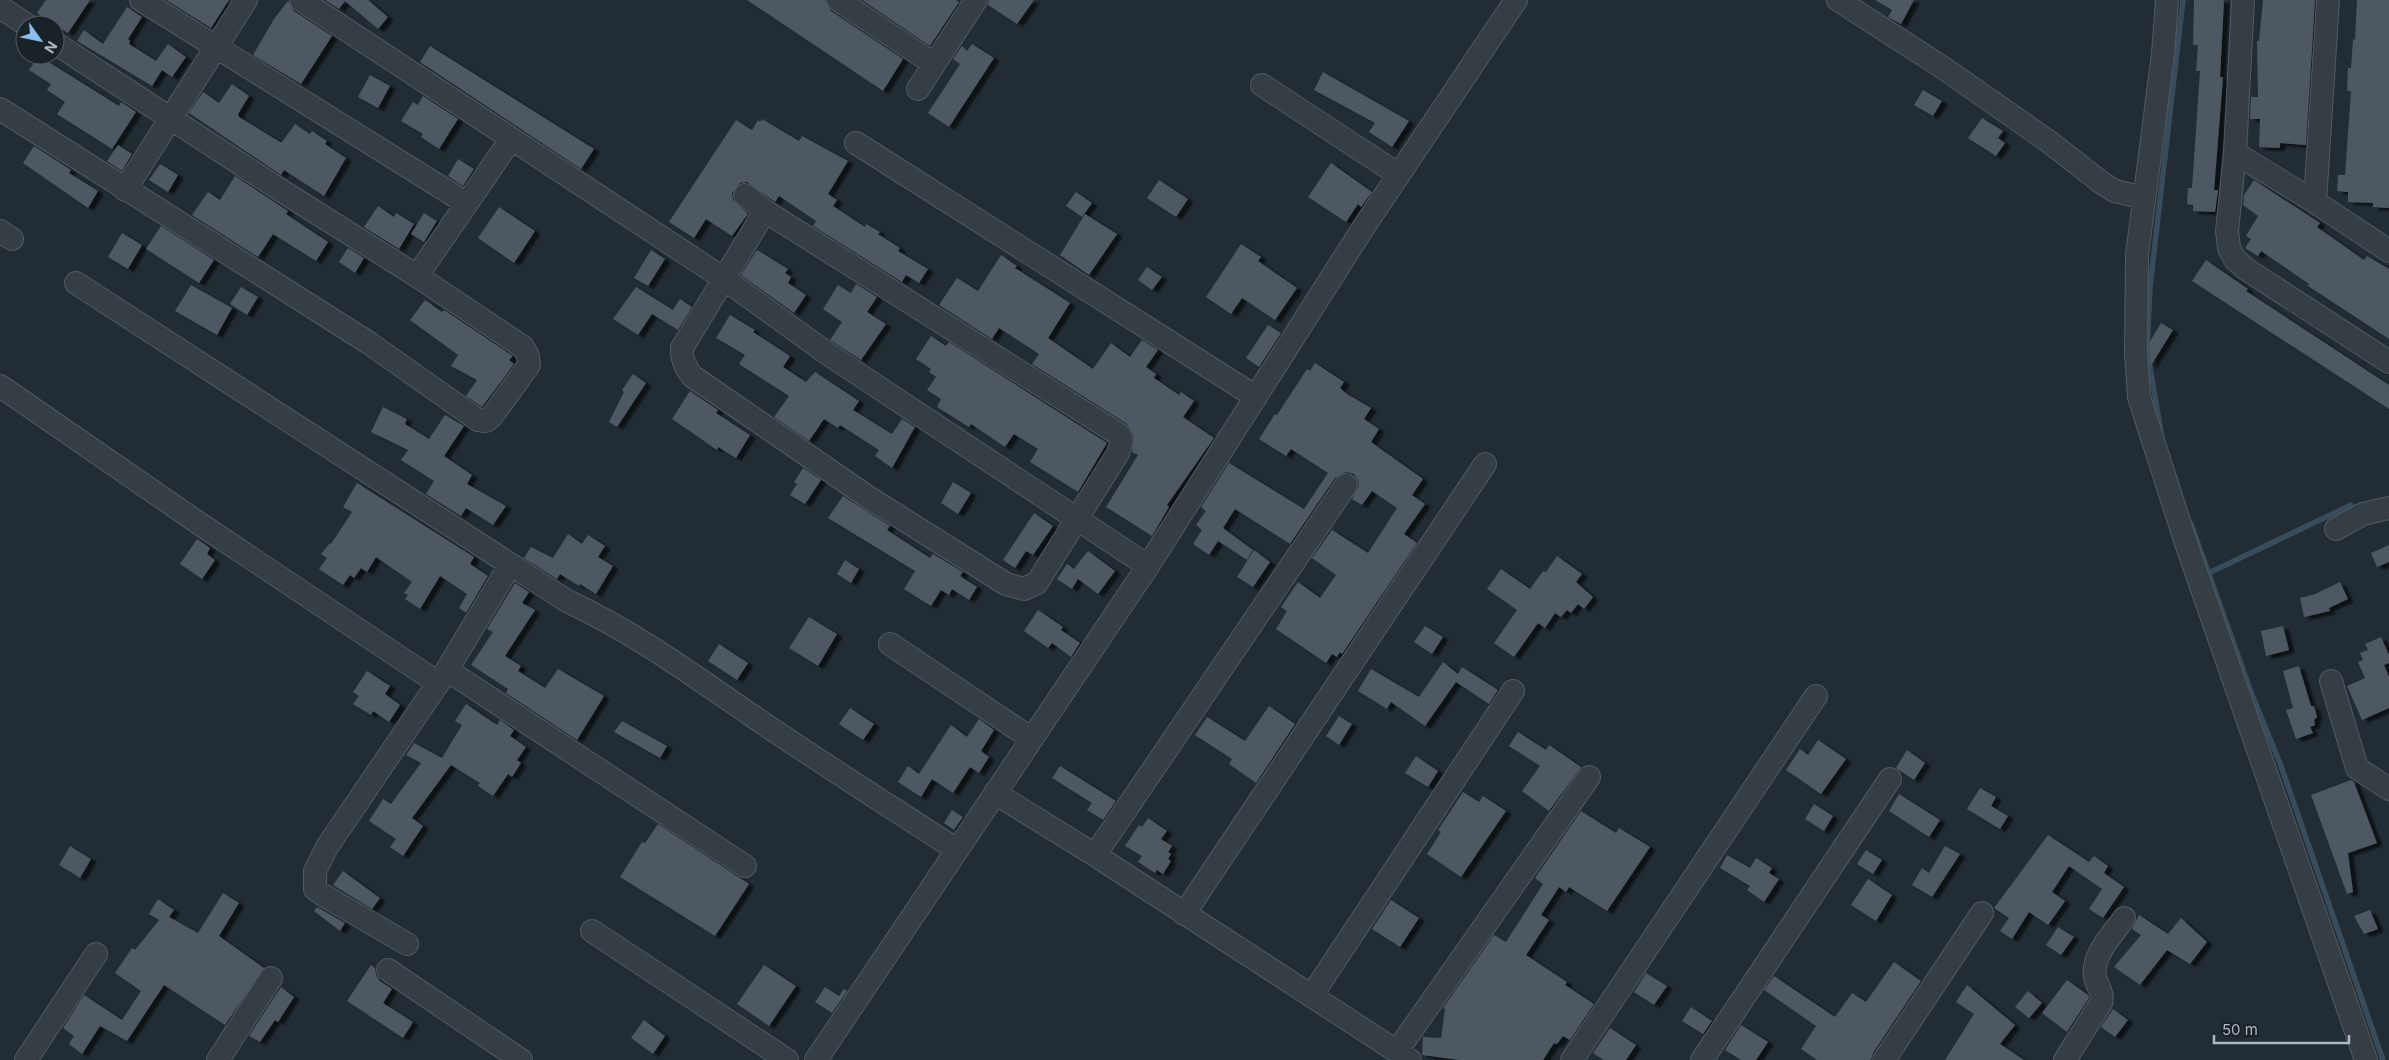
<svg xmlns="http://www.w3.org/2000/svg" width="2389" height="1060" font-family="Inter,sans-serif">
<style>
.lines{fill:none;stroke-linecap:round;stroke-linejoin:round}
.stream{stroke:#384c5c;stroke-width:5.5}
.building{fill:#4d5862;filter:url(#shadow)}
.minor-casing{stroke:#525b63;stroke-width:24}
.minor{stroke:#353d45;stroke-width:22}
</style>
<defs>
<filter id="shadow"><feDropShadow dx="5.5" dy="3" stdDeviation="1" flood-color="#0009"/></filter>
</defs>
<rect width="100%" height="100%" fill="#212c34"/>
<g class="lines">
<!-- stream -->
<path class="stream" d="M2161,432L2147,350L2150,287L2183,0
M2191,524L2251,692L2281,766L2383,1060
M2209,573L2351,505"/>
</g>
<!-- building -->
<path class="building" d="M46,0H90L68,33L37,13Z
M166,0H229L211,28Z
M325,0H368L388,17L378,29L345,1L339,9Z
M747,0H825L831,11L903,59L883,91Z
M862,0H956L959,2L930,46Z
M989,0H1034L1017,24L988,5Z
M1875,0H1914L1901,24L1888,17L1892,10Z
M2194,0H2224L2220,77H2223L2214,190H2218L2215,212L2193,211V205L2187,204L2188,188H2192L2200,71H2196L2198,45H2193Z
M2263,0H2315L2306,145L2280,143V148L2259,147L2260,119H2250L2251,97H2258L2257,41H2259Z
M2357,0H2389V208L2373,207V203L2348,202V192L2337,191L2338,175H2345L2351,91H2347L2348,68H2351L2353,39L2355,40Z
M288,1L294,11L332,36L301,84L253,55L274,19Z
M127,7L142,17L128,39L130,41L129,44L156,61L168,44L186,57L172,77L162,70L152,86L77,41L84,30L103,44Z
M972,44L994,58L949,127L928,113L960,64L953,59L962,46L967,51Z
M430,46L594,149L581,169L420,62Z
M39,56L119,106L121,102L136,112L112,149L57,114L65,102L47,90L51,84L29,70Z
M1323,72L1409,121L1392,147L1369,132L1375,123L1314,90Z
M370,75L390,86L378,108L358,97Z
M232,84L249,96L238,114L239,117L280,142H282L295,124L310,134L312,131L327,141L325,144L346,158L324,196L284,170L281,175L189,113L203,92L219,103Z
M1923,90L1942,101L1933,116L1914,105Z
M423,96L458,119L439,149L421,137L423,134L401,121L413,102L418,105Z
M1982,118L2003,131L1998,138L2005,143L1996,156L1968,138Z
M762,119L799,141L802,136L848,161L828,194L837,200L833,206L865,227L866,224L880,232L878,234L900,248L898,251L928,269L919,283L906,275L902,282L813,226L816,221L779,196L775,202L747,182L740,183L732,193L733,200L748,214L732,236L706,219L694,238L669,222L736,120L752,130L758,120L760,122Z
M118,145L132,154L122,171L107,161Z
M34,146L71,170L69,173L98,191L88,208L23,163Z
M458,159L474,169L463,186L448,176Z
M1331,163L1372,192L1361,207L1358,204L1346,222L1308,197Z
M160,164L178,175L168,192L149,180Z
M235,176L288,211L286,214L328,242L316,261L273,234L258,257L192,215L208,192L220,200Z
M1159,180L1188,199L1176,217L1147,198Z
M2254,180L2320,223L2317,227L2364,260L2367,256L2389,269V339L2308,286L2309,284L2261,251L2258,256L2245,248L2251,239L2246,236L2258,216L2243,205L2244,195Z
M1076,192L1092,203L1082,217L1066,206Z
M378,206L394,217L396,213L414,224L399,249L364,227Z
M499,207L535,231L514,263L478,238Z
M424,213L437,221L424,242L411,234Z
M1085,214L1117,234L1089,275L1060,255Z
M161,226L214,260L199,283L146,249Z
M122,233L142,245L128,269L108,257Z
M1241,244L1261,257L1258,261L1297,288L1275,320L1242,298L1231,314L1206,297Z
M348,248L364,258L355,273L339,262Z
M651,250L665,259L648,286L634,278Z
M757,250L788,269L785,273L791,277L788,283L806,295L794,313L741,275Z
M1001,255L1017,266L1015,268L1070,303L1048,338L1093,369L1111,343L1130,357L1142,340L1158,350L1146,367L1156,374L1154,378L1179,395L1181,392L1194,401L1183,417L1214,438L1167,505L1169,507L1152,536L1106,507L1138,455L1132,452L1134,436L1127,424L1032,364L1039,354L999,328L992,339L939,305L957,278L978,291Z
M2206,260L2248,289L2246,291L2389,385V409L2192,281Z
M1147,267L1162,277L1152,290L1138,280Z
M856,284L877,297L867,312L886,324L861,360L830,340L842,322L823,309L838,285L851,293Z
M191,285L232,308L217,335L175,311Z
M241,287L258,297L247,315L230,304Z
M636,287L673,310L680,299L692,307L678,330L652,314L638,335L613,319Z
M425,300L442,312L444,310L513,356L509,360L514,364L482,407L466,396L477,380L451,366L458,355L410,320Z
M730,315L755,330L753,332L790,356L783,367L806,382L815,372L859,401L853,410L892,434L902,419L915,427L892,468L875,456L879,450L840,425L838,428L824,419L809,441L774,417L789,396L739,364L745,355L716,338Z
M2161,323L2173,330L2150,367L2149,343Z
M1268,325L1281,333L1259,367L1246,358Z
M931,336L946,346L949,342L1107,443L1078,492L1030,462L1038,449L1014,434L1005,447L971,424L969,427L937,407L941,399L927,390L936,377L929,372L931,369L916,359Z
M1315,363L1344,382L1340,388L1347,394L1371,408L1364,419L1379,429L1371,442L1423,479L1412,495L1425,504L1404,534L1417,543L1342,654L1340,652L1337,657L1332,654L1326,663L1276,629L1287,611L1281,607L1298,582L1320,598L1336,575L1312,558L1332,530L1368,553L1397,508L1372,491L1362,505L1352,499L1359,486L1358,480L1354,474L1346,472L1335,478L1290,544L1235,509L1223,528L1253,550L1247,560L1218,541L1209,555L1193,544L1202,530L1196,525L1206,511L1201,507L1229,463L1304,509L1328,473L1291,449L1286,456L1259,439L1275,414L1277,415L1307,369L1310,371Z
M633,374L646,383L617,427L609,422L624,392L622,390Z
M690,391L718,410L716,413L750,435L736,458L718,447L717,450L672,419Z
M383,407L407,419L405,424L429,439L445,415L464,426L444,456L472,475L467,484L506,506L493,525L466,508L461,516L426,494L434,481L401,460L408,450L371,432Z
M803,468L821,480L805,504L790,495L797,484L794,482Z
M953,482L971,493L958,514L941,503Z
M357,483L474,557L470,564L488,576L466,613L459,608L467,594L440,576L420,609L405,599L408,595L404,593L412,582L376,557L367,572L361,568L354,578L350,575L343,585L319,569L327,558L321,554L330,543L331,544L352,512L343,507Z
M843,496L890,526L887,530L930,558L933,554L963,572L960,576L977,587L969,600L952,589L949,595L941,590L931,606L904,589L915,571L828,518Z
M1034,513L1053,526L1033,555L1026,551L1015,568L1003,560Z
M568,534L582,544L588,535L605,546L598,557L613,566L596,594L580,584L579,586L560,574L557,579L524,558L531,547L553,558Z
M197,539L210,548L207,554L215,560L202,579L180,564Z
M2389,545V562L2377,567L2371,553Z
M1254,550L1270,562L1253,587L1237,577Z
M1088,551L1115,571L1098,594L1078,579L1072,589L1057,579L1067,564L1074,569Z
M1557,556L1582,574L1576,582L1593,597L1584,609L1578,604L1571,613L1567,610L1561,617L1555,613L1545,628L1538,623L1514,657L1494,643L1517,610L1487,589L1501,569L1530,589L1543,571L1546,572Z
M845,560L859,569L851,583L837,574Z
M2340,582L2348,599L2329,608L2330,611L2304,617L2300,598L2315,594Z
M515,583L529,592L522,603L535,610L505,656L521,666L518,671L545,688L558,669L604,696L577,740L506,693L508,689L471,665L493,632L487,629Z
M1038,610L1063,627L1061,630L1080,643L1071,657L1052,643L1048,648L1024,631Z
M809,617L837,634L818,666L789,648Z
M1425,626L1443,637L1432,654L1414,642Z
M2283,626L2289,650L2266,656L2261,631Z
M2381,637L2389,655V663L2384,665L2389,677V708L2362,720L2347,686L2365,678L2358,662L2363,660L2360,653L2368,650L2365,644Z
M719,644L748,663L737,680L708,661Z
M1443,662L1458,674L1462,667L1498,690L1489,704L1456,682L1425,726L1391,702L1387,709L1358,691L1371,669L1419,697Z
M2299,666L2311,706H2314L2317,717L2314,720L2315,725L2310,727L2313,733L2296,739L2286,710L2293,708L2283,671Z
M367,671L390,686L385,694L400,705L389,722L373,711L371,715L353,704L359,696L353,692Z
M466,704L497,725L500,720L514,730L510,736L526,747L517,760L521,763L512,777L508,774L493,796L478,786L480,783L451,765L412,818L423,826L403,856L390,847L396,839L369,821L383,799L391,804L421,763L406,755L414,743L442,758L462,725L455,721Z
M1269,706L1295,724L1256,783L1229,764L1232,759L1195,735L1207,717L1245,741Z
M850,708L874,724L863,740L839,724Z
M1339,716L1352,724L1339,745L1326,736Z
M979,719L994,730L981,751L989,757L979,773L970,767L953,793L932,779L921,797L898,782L908,766L919,774L951,725L967,737Z
M622,721L667,746L660,758L614,732Z
M1518,732L1546,750L1549,745L1581,767L1549,811L1522,791L1540,766L1509,746Z
M1818,740L1846,759L1821,794L1786,770L1800,749L1808,755Z
M1907,750L1925,763L1914,780L1896,768Z
M1416,756L1438,771L1428,787L1405,773Z
M1060,766L1116,801L1103,820L1087,810L1092,803L1052,778Z
M2351,780L2354,782L2377,843L2348,853L2353,892L2347,894L2311,795Z
M1980,788L1996,797L1991,806L2008,816L2000,829L1967,809Z
M1463,792L1479,802L1483,796L1506,811L1461,877L1427,854L1441,832L1438,830Z
M1899,794L1940,820L1929,837L1889,811Z
M1814,804L1833,816L1824,831L1805,819Z
M952,810L963,817L954,830L944,823Z
M1581,811L1616,833L1619,828L1650,847L1607,911L1569,887L1566,892L1559,887L1541,915L1549,920L1526,955L1567,982L1565,985L1594,1004L1570,1040L1563,1036L1557,1044L1554,1043L1543,1060H1460L1422,1055L1423,1037L1441,1038L1445,1009L1443,1008L1494,935L1506,942L1543,884L1535,878Z
M1148,818L1167,831L1161,839L1172,846L1168,852L1171,854L1168,859L1171,861L1163,874L1157,870L1155,873L1138,862L1142,856L1125,846L1139,825L1142,827Z
M658,824L749,884L715,936L620,877L642,842L645,843Z
M2048,835L2089,862L2094,856L2108,866L2104,873L2124,887L2103,918L2089,909L2102,889L2069,866L2052,892L2065,901L2048,925L2029,912L2012,939L2000,931L2009,918L1994,908Z
M70,846L91,859L80,878L59,865Z
M1945,846L1960,854L1932,897L1912,885L1922,868L1929,873Z
M1866,850L1882,860L1873,874L1857,864Z
M1727,855L1750,868L1756,858L1772,868L1769,873L1779,879L1764,902L1747,890L1750,886L1720,868Z
M343,871L380,898L372,909L333,885Z
M1868,879L1892,895L1876,921L1851,905Z
M223,893L239,903L219,936L264,968L225,1025L164,985L127,1041L100,1026L82,1054L69,1044L74,1036L63,1028L84,995L122,1020L141,991L115,973L132,948L135,950L159,920L149,914L158,899L174,910L169,917L198,933Z
M1391,900L1419,918L1400,947L1372,929Z
M317,907L345,923L340,931L314,911Z
M2370,910L2378,929L2364,934L2354,916Z
M2139,915L2168,934L2181,918L2207,942L2190,964L2167,950L2140,985L2114,967L2141,935L2132,929Z
M2058,927L2074,937L2061,955L2046,945Z
M1894,962L1921,981L1873,1053L1871,1060H1817L1801,1049L1816,1026L1764,990L1774,976L1835,1017L1852,993L1866,1002Z
M371,965L375,968L376,975L380,981L392,989L383,1003L413,1022L403,1038L347,1001Z
M764,965L796,986L769,1026L737,1004Z
M1646,973L1667,986L1654,1005L1634,992Z
M2067,980L2088,995L2089,998L2067,1032L2042,1013Z
M1967,985L2015,1025L2000,1044L2024,1060H1945L1974,1014L1956,1002Z
M281,987L294,997L278,1022L275,1020L260,1042L249,1036Z
M825,987L839,996L844,989L847,991L832,1013L815,1002Z
M2028,991L2042,1003L2029,1018L2015,1007Z
M1691,1007L1712,1021L1703,1034L1682,1021Z
M2113,1009L2128,1020L2115,1037L2101,1027Z
M644,1020L665,1036L653,1054L631,1038Z
M1741,1025L1768,1042L1756,1060H1741L1725,1050Z
M1610,1028L1636,1045L1626,1060H1604L1593,1053Z"/>
<g class="lines">
<!-- minor casing -->
<g class="minor-casing">
<path id="minor" d="M141,0L466,203
M301,0L723,278L828,354L1148,566
M838,0L934,64
M1838,0L1942,67L2048,141L2102,183L2115,191L2144,198
M2167,0L2163,54L2137,255L2136,354L2139,397L2186,543L2366,1060
M2243,0L2235,153L2227,231L2229,248L2235,259L2246,269L2389,362
M0,7L27,25
M1262,85L1399,175
M918,89L976,0
M0,109L369,343L478,420L486,421L492,416L529,365L528,356L523,347L417,276L285,193L55,43
M856,143L1256,397
M2235,153L2315,202L2389,251
M125,190L246,0
M745,195L765,211L1120,435L1122,440L1118,453L1037,583L1024,589L1006,584L868,497L692,376C685,367 681,359 682,348L765,211
M2315,202L2328,0
M0,231L12,239
M417,276L511,139
M76,283L567,601C634,632 691,674 751,715C818,761 888,805 957,850
M0,386L200,524L438,683
M2336,529L2363,514L2389,508
M890,644L1032,739
M447,670L745,866
M2331,681L2357,768L2389,789
M995,793L1095,855L1410,1060
M1095,855L1346,485
M1184,914L1485,464
M592,931L787,1060
M407,944L323,895L315,889V871L327,847L447,670L510,565
M388,970L521,1060
M1312,995L1513,691
M1397,1051L1589,777
M26,1060L96,954
M218,1060L271,978
M816,1060L1148,566L1365,225L1516,0
M1572,1060L1816,696
M1702,1060L1890,779
M1884,1060L1982,913
M2065,1060L2101,1003C2104,994 2097,985 2095,977C2091,956 2113,934 2124,918"/>
</g>
<!-- minor -->
<use href="#minor" class="minor"/>
</g>
<!-- north arrow -->
<g transform="translate(40 40) rotate(123)"><circle r="24" fill="#1a2229" stroke="#565e66"/>
<path d="M0-4L9 19L0 12L-9 19Z" fill="#89bbec"/>
<text y="-8" font-size="14" font-weight="bold" text-anchor="middle" fill="#afb8c2">N</text>
</g>
<!-- scale -->
<path d="M2214 1035v8h135v-8" fill="none" stroke="#afb8c2" stroke-width="2.5"/>
<text x="2222" y="1035" font-size="15" fill="#afb8c2" stroke="#1a2229" stroke-width="4" paint-order="stroke">50 m</text>
</svg>
